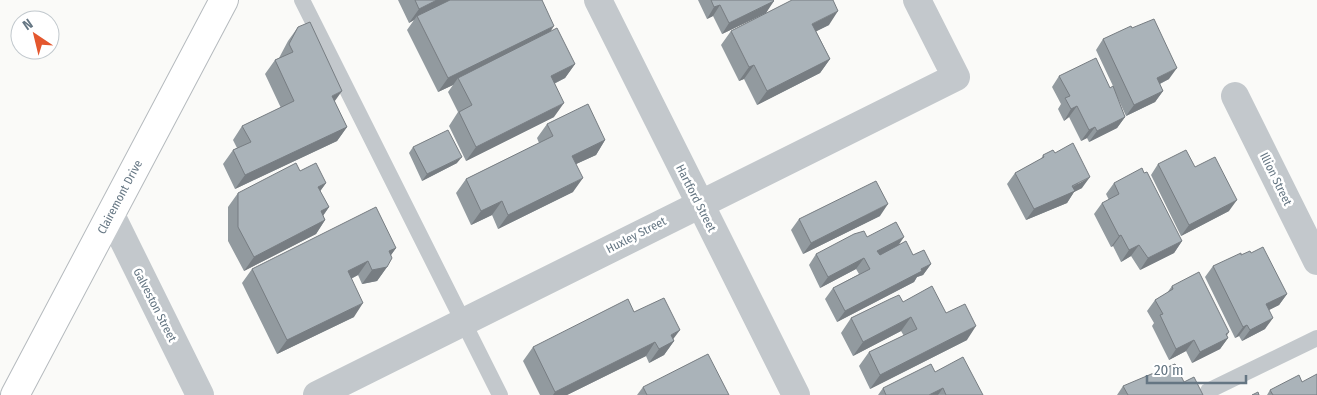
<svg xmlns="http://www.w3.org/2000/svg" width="1317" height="395" font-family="'Fira Sans Condensed',sans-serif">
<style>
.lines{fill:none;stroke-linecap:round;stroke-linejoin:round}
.primary-casing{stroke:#b5babe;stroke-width:30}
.service{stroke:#c3c8cc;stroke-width:16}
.minor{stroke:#c3c8cc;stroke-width:28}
.primary{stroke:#fff;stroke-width:28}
.wall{fill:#929a9f}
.shaded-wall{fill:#777d82}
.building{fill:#aab3b9;stroke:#777d82}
.labels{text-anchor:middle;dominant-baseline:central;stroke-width:5;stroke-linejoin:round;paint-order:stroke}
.street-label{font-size:12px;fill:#657683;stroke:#fff}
</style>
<rect width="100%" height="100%" fill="#fafaf8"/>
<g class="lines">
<!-- primary casing -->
<g class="primary-casing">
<g id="primary">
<path id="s1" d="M15,395L224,0"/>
</g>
</g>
<!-- service -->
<path class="service" d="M302,0L500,395
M1208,391L1317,338"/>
<!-- minor -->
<path class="minor" d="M598,0L796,395
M1235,96L1317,261
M111,215L200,395
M317,395L956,77L917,0"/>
<!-- primary -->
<use href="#primary" class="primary"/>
</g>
<!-- wall -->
<path class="wall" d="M398,0H542L550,32L575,64L565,78L554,84V117L466,161L449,126L458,112L448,92L453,85L438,92L407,30L414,20L409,23Z
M698,0H773L766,13L722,34L713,16L707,19Z
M829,25L816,31L830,59L820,73L757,105L744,79L739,81L721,45L731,31Z
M298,27L347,127L337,141L235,189L223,164L233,150L237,148L233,140L242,126L281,108L265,74L275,60L279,58L288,41Z
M1132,28L1169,79L1160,84L1163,91L1155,102L1126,116L1115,92L1125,117L1117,128L1089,142L1087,138L1081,141L1069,117L1064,121L1058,109L1061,104L1052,87L1059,76L1110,88L1113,86L1096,50L1103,39Z
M547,124L605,140L596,155L576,164L573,192L498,229L492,215L471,225L456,193L466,179L539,143L537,138Z
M413,147L457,163L422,181L409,153Z
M1055,153L1082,188L1074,192L1067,203L1026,220L1007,184L1015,173L1041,159L1043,155Z
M1158,164L1195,167L1229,211L1181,236L1151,175Z
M326,183L320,191L329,207L323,216L325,220L316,234L244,271L228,241V207L238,193Z
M1114,183L1182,241L1174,253L1140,270L1131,256L1121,262L1113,246L1111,247L1094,214L1102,203L1109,200L1106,194Z
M880,216L803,254L791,230L799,219Z
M867,237L898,245L913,255L931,264L923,275L917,277L914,282L837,322L825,299L833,288L859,274L856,269L820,288L809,265L816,254Z
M396,248L391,255L387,267L377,281L362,284L358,275L351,279L354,317L277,354L242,283L252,269Z
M1241,255L1287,294L1279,305L1269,310L1265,329L1242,341L1239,336L1235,338L1205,277L1213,266Z
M1172,286L1227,336L1228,338L1220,349L1192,363L1186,351L1169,360L1152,326L1154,323L1147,311L1155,300L1167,293Z
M903,302L946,313L967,340L870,389L859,366L869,352L904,336L901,331L853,356L841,333L851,318Z
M634,312L673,339L674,341L664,355L649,363L646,356L567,395H540L523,361L533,347Z
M935,372L983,395H878L883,388Z
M1184,382L1203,395H1117L1123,386Z
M1302,382L1317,395H1267L1270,390Z
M643,387L729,395H637Z"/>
<!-- shaded-wall -->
<path class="shaded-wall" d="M437,0H455L417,16L414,20L409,23L419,9Z
M774,1L766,13L722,34L729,23Z
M720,5L713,16L707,19L714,7Z
M838,11L829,25L803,38L812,24Z
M554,26L545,40L458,78L453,85L438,92L448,78Z
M830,59L820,73L757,105L767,91Z
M575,64L565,78L541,90L551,76Z
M754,65L744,79L739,81L749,67Z
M1177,68L1169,79L1149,89L1157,78Z
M342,91L332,105V96Z
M1163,91L1155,102L1126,116L1134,105Z
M564,103L554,117L466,161L476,147Z
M1077,106L1069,117L1064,121L1071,109Z
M1125,117L1117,128L1089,142L1097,131Z
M347,127L337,141L235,189L245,175Z
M1095,127L1087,138L1081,141L1089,130Z
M605,140L596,155L563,170L572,156Z
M462,157L457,163L422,181L427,174Z
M1090,177L1082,188L1074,192L1067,203L1026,220L1034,209Z
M583,178L573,192L498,229L508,215Z
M326,183L316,197L318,187Z
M1237,200L1229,211L1181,236L1189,225Z
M502,201L492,215L471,225L481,211Z
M888,204L880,216L803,254L811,243Z
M329,207L319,221L321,211Z
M325,220L316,234L244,271L254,257Z
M1121,235L1113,246L1111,247L1119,236Z
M904,237L896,249L870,262L877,251Z
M1182,241L1174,253L1140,270L1148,258Z
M1139,245L1131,256L1121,262L1129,250Z
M396,248L386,262L389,251Z
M864,258L856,269L820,288L828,277Z
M368,261L358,275L338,285L348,271Z
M931,264L923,275L917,277L914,282L837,322L845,311Z
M387,267L377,281L362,284L372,270Z
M1287,294L1279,305L1259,315L1266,304Z
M363,303L354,317L277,354L287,340Z
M911,317L901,331L853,356L863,342Z
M1273,318L1265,329L1242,341L1250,330Z
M1247,325L1239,336L1235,338L1243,327Z
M976,326L967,340L870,389L880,375Z
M680,330L671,342L674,341L664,355L649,363L659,349L671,335Z
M1229,332L1224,340L1228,338L1220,349L1192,363L1200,352Z
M1194,340L1186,351L1169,360L1176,349Z
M655,342L646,356L567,395H553L555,392Z
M943,388L938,395H929Z"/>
<!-- building -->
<path class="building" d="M415,0H437L419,9Z
M450,0H542L554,26L448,78L417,16Z
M711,0H773L774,1L729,23L720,5L714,7Z
M792,0H833L838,11L812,24L830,59L767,91L754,65L749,67L731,31Z
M1154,19L1177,68L1157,78L1163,91L1134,105L1103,39L1131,26L1132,28Z
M310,22L342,91L332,96L347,127L245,175L233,150L251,142L242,126L294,101L275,60L293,52L289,44L298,27Z
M557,28L575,64L551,76L564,103L476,147L459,112L472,105L458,78Z
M1096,58L1110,88L1113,86L1125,117L1097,131L1095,127L1089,130L1077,106L1071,109L1065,98L1070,96L1059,76Z
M588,104L605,140L572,156L583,178L508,215L502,201L481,211L466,179L553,136L547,124Z
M448,130L462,157L427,174L413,147Z
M1073,143L1090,177L1072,186L1075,191L1034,209L1015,173L1044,157L1043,155L1053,150L1055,153Z
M1186,150L1195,167L1215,157L1237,200L1189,225L1158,164Z
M296,163L300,171L316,163L326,183L318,187L329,207L321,211L325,220L254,257L238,227V193Z
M1142,168L1144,173L1147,172L1182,241L1148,258L1139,245L1129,250L1121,235L1119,236L1102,203L1119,194L1114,183Z
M876,181L888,204L811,243L799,219Z
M376,207L396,248L389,251L392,258L387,267L372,270L368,261L348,271L363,303L287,340L252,269Z
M896,222L904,237L877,251L880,255L906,241L913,255L924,250L931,264L921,269L922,271L845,311L833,288L870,269L864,258L828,277L816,254L854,234L864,231L867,237Z
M1263,247L1287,294L1266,304L1273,318L1250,330L1247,325L1243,327L1213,266L1241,253V255L1250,251L1251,253Z
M1199,272L1229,332L1226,334L1228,338L1200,352L1194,340L1176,349L1160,315L1163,314L1155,300L1173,289L1172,286Z
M932,286L946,313L965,304L976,326L880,375L869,352L917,329L911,317L863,342L851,318L890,299L899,295L903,302Z
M664,298L680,330L671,335L674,341L659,349L655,342L555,392L533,347L628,299L634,312Z
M708,354L729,395H647L643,387Z
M963,357L983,395H946L943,388L929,395H886L883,388L931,364L935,372Z
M1175,364L1184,382L1194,377L1203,395H1128L1123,386Z
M1317,374V395H1273L1270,390L1299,375L1302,382Z
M1258,392L1259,395H1252Z"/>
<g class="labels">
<!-- street labels -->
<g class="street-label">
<text transform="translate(1276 179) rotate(64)">Illion Street</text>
<text stroke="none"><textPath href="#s1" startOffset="224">Clairemont Drive</textPath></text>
<text transform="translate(696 198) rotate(63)">Hartford Street</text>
<text transform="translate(636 235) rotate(-27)">Huxley Street</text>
<text transform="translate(155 305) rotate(63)">Galveston Street</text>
</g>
</g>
<!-- north arrow -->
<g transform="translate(35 35) rotate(325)"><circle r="24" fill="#ffffff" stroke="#c1c8cd"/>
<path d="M0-4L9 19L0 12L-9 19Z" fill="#e4572e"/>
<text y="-8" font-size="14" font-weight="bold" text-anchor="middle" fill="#657683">N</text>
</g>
<!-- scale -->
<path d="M1147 375v8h99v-8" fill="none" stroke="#657683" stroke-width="2.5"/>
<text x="1154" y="375" font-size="15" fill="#657683" stroke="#ffffff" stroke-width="4" paint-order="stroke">20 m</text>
</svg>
